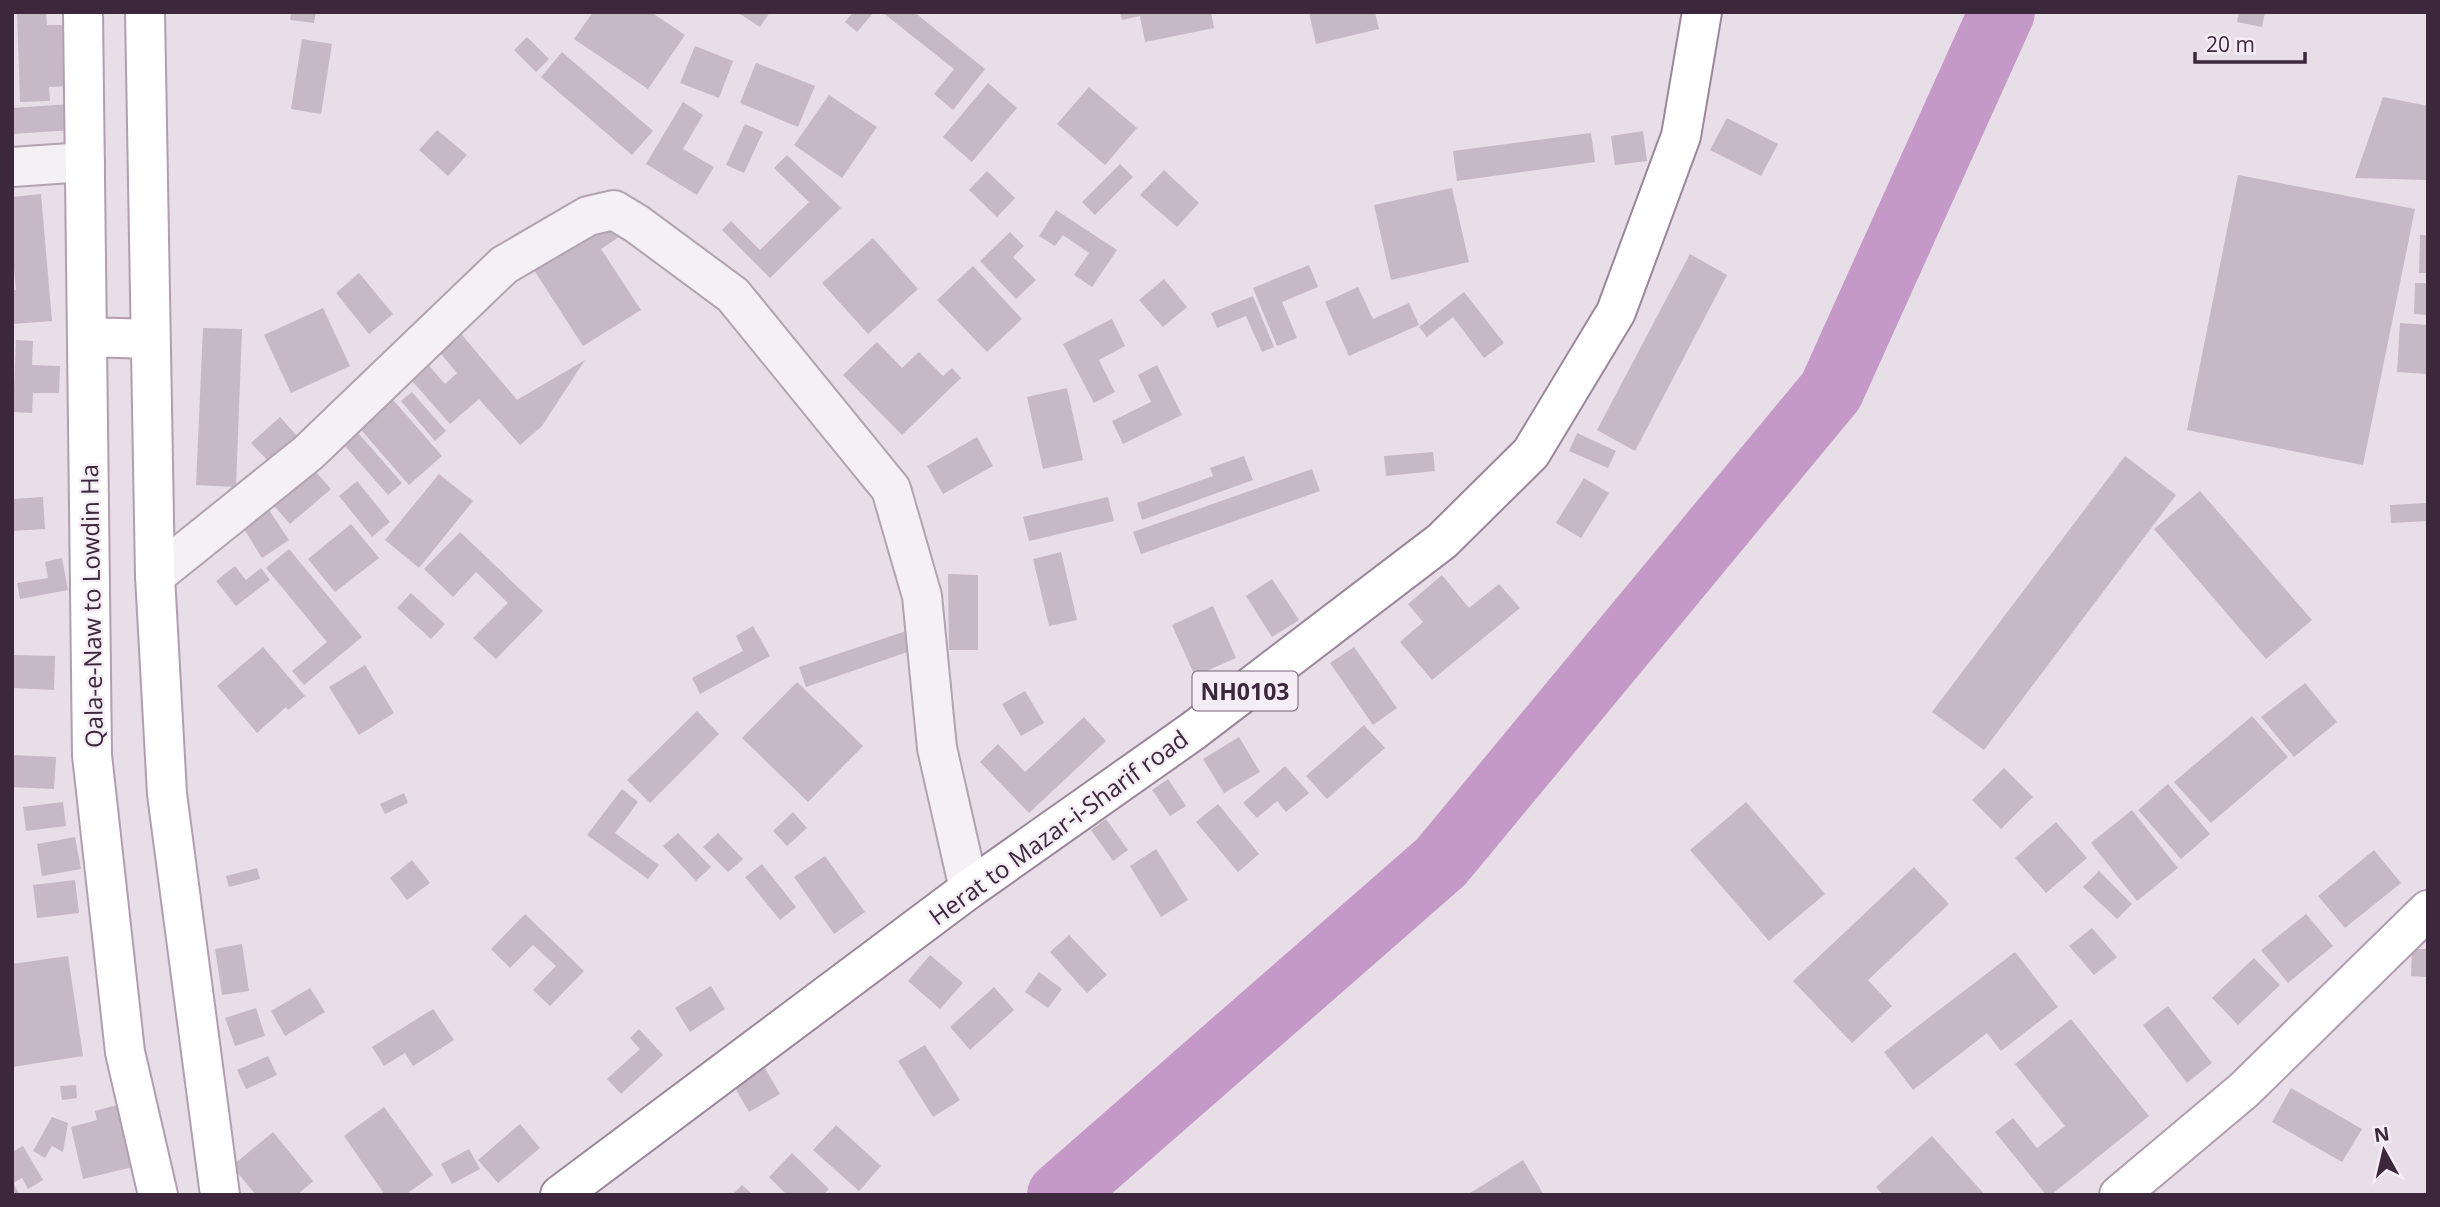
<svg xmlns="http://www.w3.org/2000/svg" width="2440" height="1207" font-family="'Open Sans',sans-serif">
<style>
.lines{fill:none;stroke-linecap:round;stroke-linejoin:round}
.river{stroke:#c599c7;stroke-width:66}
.building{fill:#c7b8c6}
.minor-casing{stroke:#b1a3b0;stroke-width:42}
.major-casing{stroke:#b29db1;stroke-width:42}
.highway-casing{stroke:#9d869c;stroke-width:42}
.minor{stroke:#f5f0f5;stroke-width:38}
.major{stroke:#fff;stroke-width:38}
.highway{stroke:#fff;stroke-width:38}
.labels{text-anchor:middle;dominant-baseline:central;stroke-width:5;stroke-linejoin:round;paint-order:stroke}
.shield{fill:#f5edf5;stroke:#746274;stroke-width:2}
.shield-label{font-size:23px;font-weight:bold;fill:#3d273c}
.street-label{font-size:24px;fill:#3d273c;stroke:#f5edf5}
</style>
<rect width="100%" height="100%" fill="#e7dee7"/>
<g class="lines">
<!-- river -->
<path class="river" d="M1060,1195L1441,862L1831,391L2002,12"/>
</g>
<!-- building -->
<path class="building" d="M17,12H46L47,25H68L70,86L49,87L50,101L20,102Z
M291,12H316L314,23L290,20Z
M593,12H651L685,35L648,89L574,39Z
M737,12H770L760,27Z
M853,12H874L857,32L845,22Z
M882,12H914L985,69L953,110L934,94L954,69Z
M1120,12H1211L1214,28L1145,42L1140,16L1122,20Z
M1309,12H1375L1379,29L1316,44Z
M2239,12H2265L2262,27L2237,22Z
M527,37L549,59L536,72L514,50Z
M302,39L332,44L321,114L291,109Z
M695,46L733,61L719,98L680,83Z
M562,52L653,131L632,155L541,77Z
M756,63L815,86L798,127L740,103Z
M988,83L1017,108L972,162L943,137Z
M1089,87L1137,128L1105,165L1057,124Z
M829,95L877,127L842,178L794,145Z
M2383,97L2428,106V180L2355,178Z
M683,102L703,115L683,149L714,167L697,195L646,164Z
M70,104L72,130L12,134V108Z
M1727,118L1778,144L1761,176L1710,150Z
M745,124L763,132L744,173L726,165Z
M437,130L467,155L448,176L419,150Z
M1643,131L1647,161L1615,165L1611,136Z
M1591,133L1595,162L1457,181L1453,151Z
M787,155L841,208L770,278L722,230L731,221L760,250L809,202L774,168Z
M1120,164L1133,177L1095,215L1082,202Z
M1164,170L1199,203L1177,227L1140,195Z
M987,171L1015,198L997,217L969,190Z
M2238,175L2415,209L2363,465L2187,430Z
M1452,188L1469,262L1391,280L1374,205Z
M41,194L52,321L12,324V290H16L12,247V197Z
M1056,210L1117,250L1092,287L1074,275L1089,253L1063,235L1055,246L1039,236Z
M607,219L619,237L601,249L641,310L583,346L532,267Z
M1010,232L1024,246L1013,257L1036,280L1016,299L980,261Z
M2420,235H2428V273H2419Z
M873,238L918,289L868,334L822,283Z
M1690,254L1727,275L1635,451L1597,430Z
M1309,265L1318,287L1282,302L1297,338L1277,346L1253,288Z
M973,266L1022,319L987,352L937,300Z
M359,273L393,314L369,334L336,293Z
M1164,279L1187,307L1163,327L1139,300Z
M2415,283H2428V315L2414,314Z
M1358,287L1373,319L1409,303L1419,325L1349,356L1325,302Z
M1464,292L1504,343L1484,358L1453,317L1427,337L1419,327Z
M1253,296L1274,347L1262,352L1246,316L1217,328L1211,313Z
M323,308L350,366L291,393L264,335Z
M1112,319L1125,346L1099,360L1115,392L1094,403L1063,344Z
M2400,323L2428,325V374L2397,372Z
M203,328L242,329L236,487L196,485Z
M457,329L517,400L585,360L542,426L520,445L479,399L450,424L406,374L423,359L445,384L457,373L436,348Z
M16,340L33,341L32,365L60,366L59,393H33L32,413L13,412Z
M877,342L902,368L919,352L943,376L952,368L961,378L902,435L843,375Z
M1157,365L1182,415L1123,444L1112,421L1151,402L1138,375Z
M1067,388L1083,460L1043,469L1027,397Z
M412,392L446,431L435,441L401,401Z
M388,394L442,456L409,485L355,423Z
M280,417L297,436L269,462L251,443Z
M352,426L402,483L388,495L345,446L326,463L319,456Z
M1577,433L1616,451L1608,468L1569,451Z
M977,437L993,466L943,494L927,466Z
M1433,452L1435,471L1386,476L1384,456Z
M1244,456L1253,480L1142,520L1137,503L1213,476L1210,468Z
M2125,456L2176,495L1984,750L1932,712Z
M308,463L331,489L290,524L267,498Z
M1312,469L1320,491L1141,554L1133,532Z
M439,474L473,501L419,568L385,540Z
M1584,478L1609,493L1581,538L1556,523Z
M357,481L390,522L372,537L339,496Z
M2200,491L2312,620L2266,659L2154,529Z
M43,497L45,529L12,531V499Z
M1108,497L1114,521L1029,541L1023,517Z
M2428,503V521L2391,523L2390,505Z
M265,504L289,540L262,558L239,521Z
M351,524L379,558L335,592L308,559Z
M460,532L543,611L496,659L473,638L508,603L476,572L453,597L424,569Z
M289,549L362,637L304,685L292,671L327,642L266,568Z
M1061,552L1077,620L1049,626L1033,559Z
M62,558L68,590L20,599L17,583L48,578L45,562Z
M235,566L246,580L261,568L270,580L236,606L216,581Z
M948,574L978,575V650H949Z
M1442,575L1469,608L1499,584L1520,608L1432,680L1400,642L1423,622L1408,604Z
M1272,579L1299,620L1272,637L1246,596Z
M411,593L445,624L431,639L397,608Z
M1213,606L1236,658L1195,676L1172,625Z
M753,626L770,656L700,694L692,678L743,651L736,636Z
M915,628L922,647L806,687L799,667Z
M263,647L305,696L288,710L286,707L257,733L217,686Z
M1354,647L1397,708L1373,725L1330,663Z
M12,655L55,656L54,690L12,688Z
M365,665L394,713L359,735L329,687Z
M797,682L863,746L808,802L742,738Z
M2305,683L2337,722L2294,757L2261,717Z
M1025,691L1044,723L1021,736L1002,704Z
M697,711L719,734L650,803L627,780Z
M2252,716L2288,757L2211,823L2174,782Z
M1084,717L1106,741L1029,813L980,762L998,744L1025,772Z
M1364,725L1385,748L1327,799L1306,776Z
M1239,737L1260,772L1224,793L1203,759Z
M12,755L56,757L54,789L12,787Z
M1285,766L1309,793L1286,812L1277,801L1257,818L1243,803Z
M2004,768L2033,797L2001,829L1972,800Z
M1168,779L1186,806L1170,816L1152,790Z
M2168,784L2210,834L2181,859L2138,810Z
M622,789L638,802L615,833L659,865L648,879L587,835Z
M404,793L408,803L385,814L380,804Z
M63,802L66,826L26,831L23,807Z
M1746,802L1825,894L1769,941L1690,850Z
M1218,804L1259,854L1238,872L1196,822Z
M2132,810L2178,868L2137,901L2091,843Z
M793,812L807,828L787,846L773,831Z
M1106,819L1128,850L1113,861L1091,830Z
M2056,822L2087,858L2046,893L2015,858Z
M678,833L711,867L696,881L663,846Z
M718,833L743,859L728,872L703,847Z
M75,837L81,869L42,876L37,844Z
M1156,849L1188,900L1161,917L1130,866Z
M2374,850L2401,883L2345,928L2318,896Z
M825,856L865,912L834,934L794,877Z
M412,860L430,883L407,900L390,878Z
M762,864L796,907L780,920L745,877Z
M1914,867L1949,904L1868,980L1892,1006L1852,1043L1793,981Z
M257,868L260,879L229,887L226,876Z
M2099,871L2132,904L2117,919L2083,887Z
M75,880L79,913L37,918L33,885Z
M525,914L584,971L550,1006L533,990L556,966L533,945L510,968L491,949Z
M2306,914L2333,946L2288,983L2261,950Z
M2092,928L2117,957L2094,975L2069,946Z
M1069,935L1107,975L1087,993L1050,952Z
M242,944L249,991L222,995L215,949Z
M2412,949H2428V977L2411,976Z
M2015,952L2058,1007L2001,1051L1987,1033L1913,1090L1884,1052Z
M930,955L963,983L940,1009L908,981Z
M68,956L83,1056L12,1067V964Z
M2254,958L2280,985L2238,1025L2212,998Z
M1039,972L1062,989L1048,1008L1025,992Z
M711,986L725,1009L690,1032L675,1008Z
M994,987L1014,1010L970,1050L950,1027Z
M310,988L325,1012L285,1036L271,1011Z
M2168,1006L2212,1063L2187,1083L2143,1025Z
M256,1008L265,1036L235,1046L225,1018Z
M433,1009L454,1040L413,1066L405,1053L384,1066L372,1047Z
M2071,1019L2149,1116L2051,1195H2046L1995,1132L2013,1118L2037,1148L2065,1126L2015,1064Z
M639,1029L663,1055L621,1094L607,1079L640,1049L630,1038Z
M925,1045L960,1100L933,1117L898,1061Z
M268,1056L277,1075L246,1089L237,1070Z
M765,1068L780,1094L749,1112L734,1086Z
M76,1085L77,1098L62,1100L60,1086Z
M2291,1088L2362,1129L2342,1162L2272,1122Z
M117,1105L133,1167L83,1179L71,1127L97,1120L95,1111Z
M384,1107L433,1175L405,1195H385L344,1136Z
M52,1117L68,1123L63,1152L52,1146L45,1158L33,1151Z
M520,1124L540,1148L498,1183L478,1160Z
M836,1125L881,1166L859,1191L813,1150Z
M273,1132L313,1181L297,1195H256L232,1166Z
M1932,1136L1985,1195H1883L1876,1187Z
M23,1146L43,1180L28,1189L22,1178L13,1183L20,1195H12V1152Z
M469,1149L480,1169L452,1184L441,1164Z
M792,1153L829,1189L823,1195H787L769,1177Z
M1523,1160L1544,1195H1467Z
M742,1185L753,1195H732Z"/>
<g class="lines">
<!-- minor casing -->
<g class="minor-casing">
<path id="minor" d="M12,167L85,162
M155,576L308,453L504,265L588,216L614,210L637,224L733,295L891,489L922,596L937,748L969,889"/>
</g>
<!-- major casing -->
<g class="major-casing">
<path id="major" d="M83,12L92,755L125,1052L158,1195
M145,12L155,576L167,794L220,1195
M88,337L150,339
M2119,1195L2244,1090L2428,910"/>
</g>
<!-- highway casing -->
<g class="highway-casing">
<path id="highway" d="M560,1195L969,889L1193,731L1442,541L1531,453L1616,312L1681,136L1702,12"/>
</g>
<!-- minor -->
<use href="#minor" class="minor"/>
<!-- major -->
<use href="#major" class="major"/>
<!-- highway -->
<use href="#highway" class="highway"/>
</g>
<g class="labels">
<!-- shield labels -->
<rect class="shield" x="1192.5" y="671.5" width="105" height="39" rx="5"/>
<g class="shield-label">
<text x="1245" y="691">NH0103</text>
</g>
<!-- street labels -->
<g class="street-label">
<text transform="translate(91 606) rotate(-91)">Qala-e-Naw to Lowdin Ha</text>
<text transform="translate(1058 827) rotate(-36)">Herat to Mazar-i-Sharif road</text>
</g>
</g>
<!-- border -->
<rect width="2440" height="1207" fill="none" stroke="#3d273c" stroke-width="28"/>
<!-- north arrow -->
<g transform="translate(2384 1151) rotate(352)" stroke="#f5edf5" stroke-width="5" paint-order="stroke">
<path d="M0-5L12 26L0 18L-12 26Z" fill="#3d273c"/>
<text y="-10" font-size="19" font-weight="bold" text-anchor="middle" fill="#3d273c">N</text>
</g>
<!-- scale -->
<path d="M2195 52v10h110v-10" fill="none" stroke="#3d273c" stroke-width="3.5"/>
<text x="2206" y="52" font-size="21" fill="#3d273c" stroke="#f5edf5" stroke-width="5" paint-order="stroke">20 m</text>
</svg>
